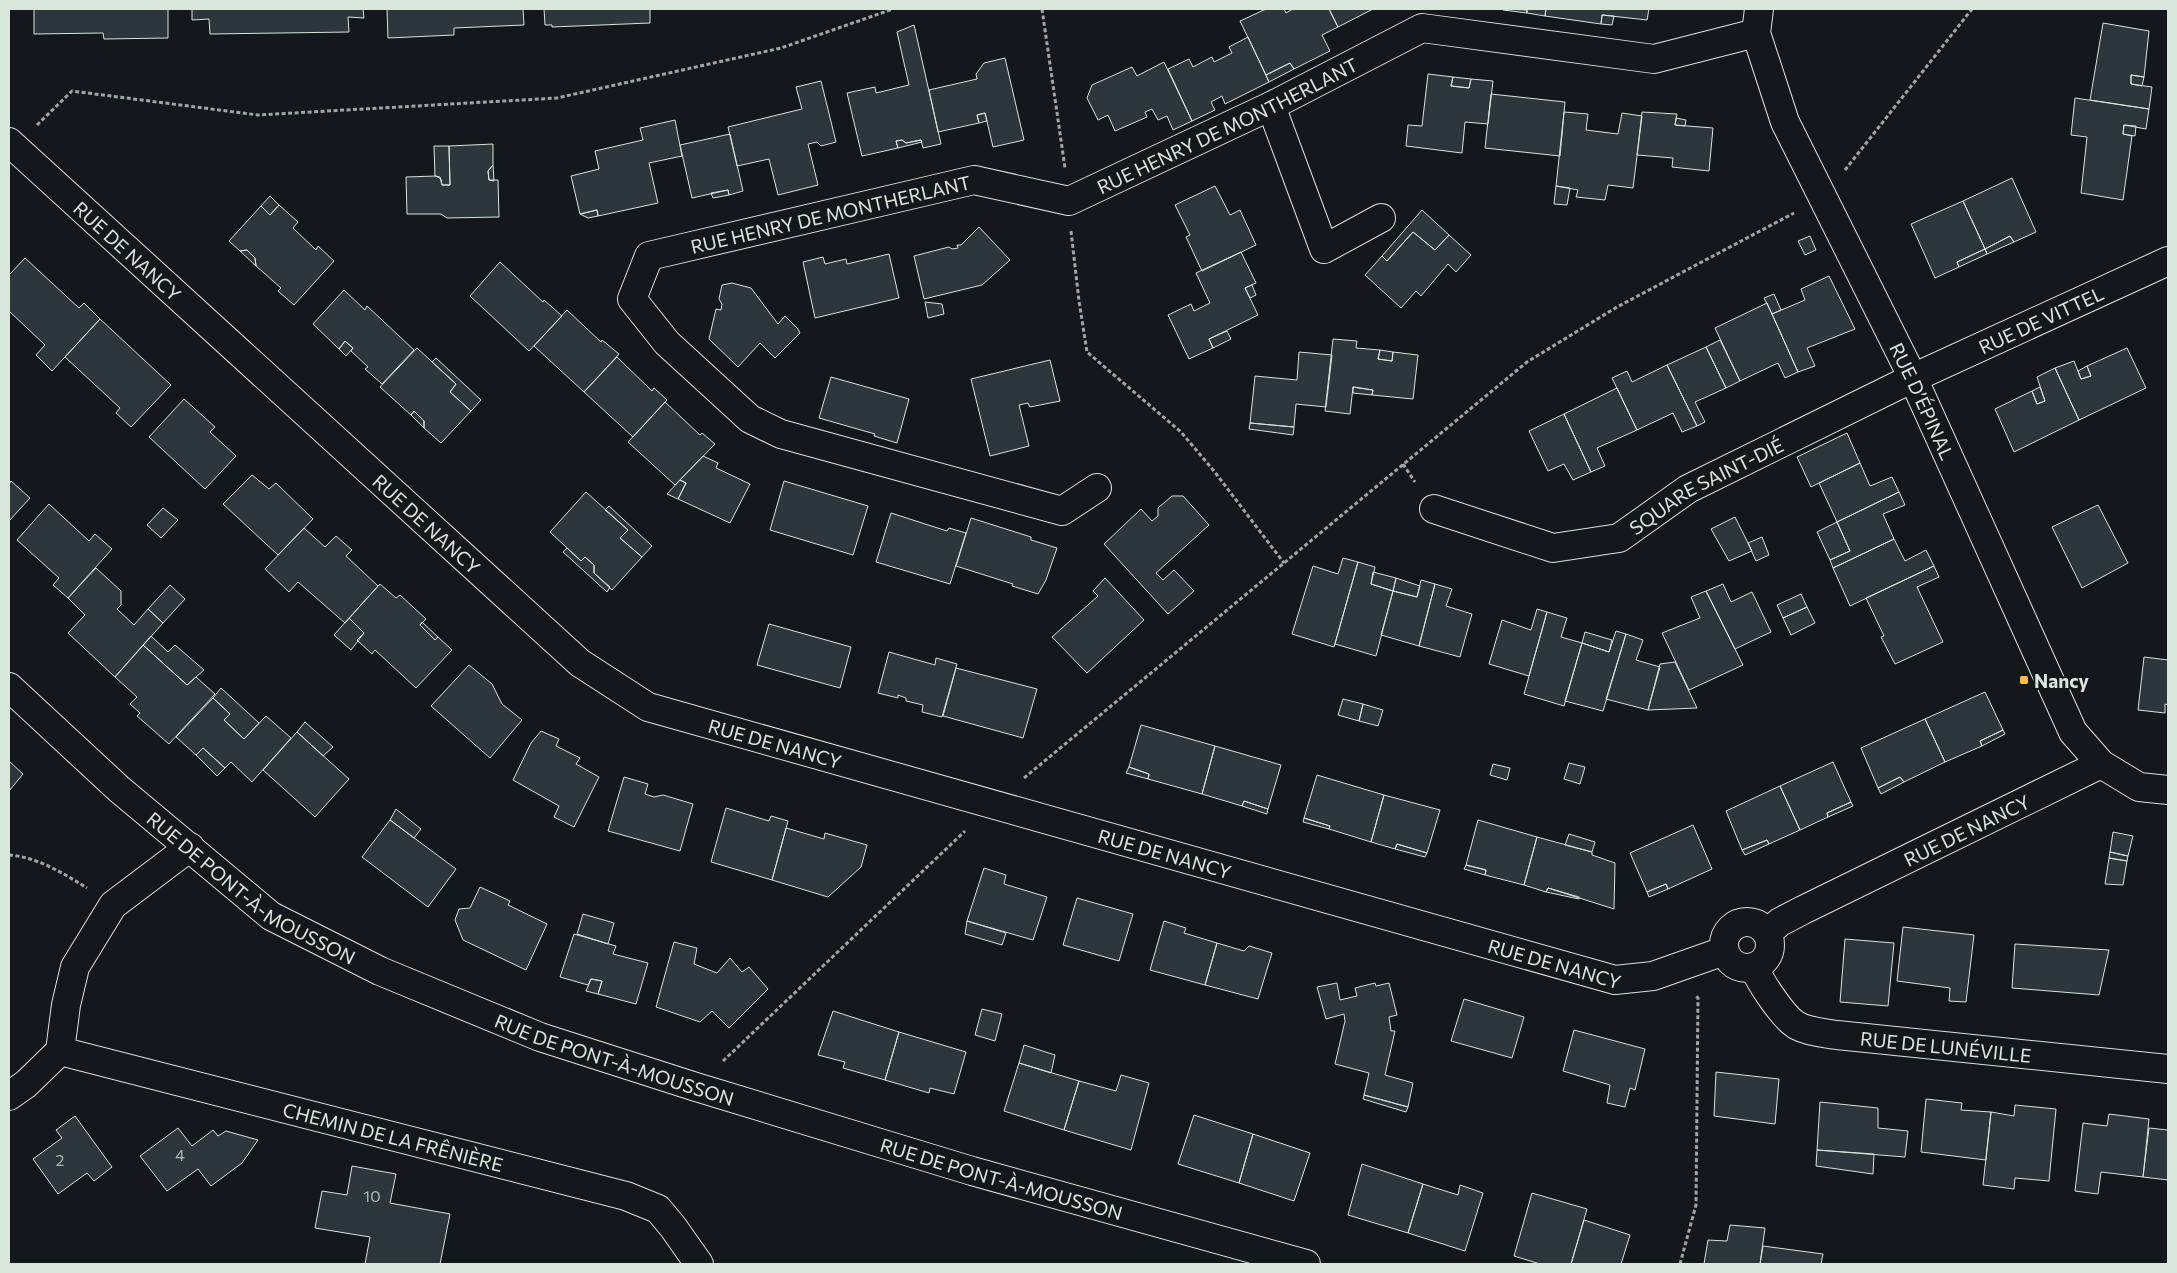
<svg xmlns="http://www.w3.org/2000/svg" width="2177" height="1273" font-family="Commissioner,sans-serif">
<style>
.building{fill:#2c363c;stroke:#d8e6dc}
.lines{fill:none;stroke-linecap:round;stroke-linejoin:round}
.street-casing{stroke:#d8e6dc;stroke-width:30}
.secondary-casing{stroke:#d8e6dc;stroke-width:30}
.path{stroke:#9da8a2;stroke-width:3;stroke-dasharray:4 2.5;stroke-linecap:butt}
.street{stroke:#14181c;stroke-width:28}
.secondary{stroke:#14181c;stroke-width:28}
.poi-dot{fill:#ffb74d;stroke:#14181c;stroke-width:2}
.labels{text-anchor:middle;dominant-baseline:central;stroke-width:4;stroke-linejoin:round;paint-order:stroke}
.number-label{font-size:16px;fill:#adbab4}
.street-label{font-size:19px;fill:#d8e6dc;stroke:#14181c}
.poi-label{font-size:19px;font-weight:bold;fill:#d8e6dc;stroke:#14181c;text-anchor:start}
</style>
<rect width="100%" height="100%" fill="#14181c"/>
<!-- building -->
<path class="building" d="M34,9H168V38L104,39L103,33L34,34Z
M192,9H363L364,18L348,17L349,32L210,34L209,19L192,20Z
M387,9H523L524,25L454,28V35L388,38Z
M544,9H650V23L552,27V25H545Z
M1266,9H1284L1286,13L1293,9H1329L1338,27L1322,35L1330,51L1294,69L1290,63L1266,75L1240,21Z
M1329,9H1373L1338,27Z
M1503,9L1527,10V13L1503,10Z
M1520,9H1546L1545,16L1527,13V10Z
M1546,9H1649L1647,20L1602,15L1601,24L1545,16Z
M1602,15L1614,16L1612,25L1601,24Z
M2103,23L2149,31L2144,77L2131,75V84L2152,87L2149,109L2090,100Z
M914,25L941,144L923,148L921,140L906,143L902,140L896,141L898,148L862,156L847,93L875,87L876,93L909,85L897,32Z
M1248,37L1269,82L1225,104L1222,96L1211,102L1215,110L1192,121L1168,69L1189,59L1193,67L1212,57L1214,62L1232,53L1229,47Z
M1005,58L1024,140L993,147L985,113L977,115L979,123L938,132L929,90L977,79L976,74L984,63Z
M1164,62L1192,121L1173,130L1167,116L1158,120L1152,109L1145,112L1147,117L1115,131L1108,115L1098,120L1087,98L1092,85L1132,67L1137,76Z
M1290,63L1294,69L1269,82L1266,75Z
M1428,74L1453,77L1451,86L1469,88L1471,79L1493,81L1488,124L1465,122L1462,153L1406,146L1408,125L1422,126Z
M2131,75L2144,77L2142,86L2131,84Z
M1453,77L1471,79L1469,88L1451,86Z
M821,81L836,142L821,146L817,142L808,144L818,185L778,195L769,159L737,166L728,127L802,109L796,87Z
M1491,94L1565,102L1560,156L1485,148Z
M2075,98L2149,109L2146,129L2124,125L2123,134L2132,136L2123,200L2081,193L2087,137L2071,135Z
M1564,112L1588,114L1586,130L1618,134L1622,113L1642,116L1633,188L1608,185L1605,200L1576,197L1578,190L1556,186Z
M1642,112L1677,114L1675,125L1713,128L1709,171L1672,167L1673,158L1637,155Z
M985,113L987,121L979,123L977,115Z
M1676,118L1686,120L1685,126L1675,125Z
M675,120L682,156L649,163L658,203L598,216L597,210L580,214L571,176L599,169L595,151L643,140L640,128Z
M2124,125L2136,126L2135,136L2123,134Z
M730,134L743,191L729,195L728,190L692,198L680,145Z
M902,140L906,143L921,140L922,142L898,148L896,141Z
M493,144V165L488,171L489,180H498L499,217L447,218L441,214H407L406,177L436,176L441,179L442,185H450L449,146Z
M434,146H449L450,185H442L440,177L435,176Z
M493,165L494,181L489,180L488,171Z
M2012,178L2036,232L2014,242L2010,236L1985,249L1963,201Z
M1215,186L1230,215L1240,210L1256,245L1202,271L1186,237L1190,235L1175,205Z
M1556,186L1570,188L1567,205L1554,204Z
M728,190L729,195L713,198L711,193Z
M270,196L279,205L270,215L261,206Z
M1963,201L1985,249L1957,262L1959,267L1935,278L1911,224Z
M279,205L298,222L293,228L316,250L318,246L334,261L294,305L278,291L281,288L256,266L255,258L247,250L240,251L229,241L261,206L270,215Z
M597,210L598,216L588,218L580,214Z
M1422,210L1449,235L1435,250L1413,232L1387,261L1382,256Z
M979,227L1010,260L982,285L924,299L914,256L949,247L952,249L958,248L957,245H961Z
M1413,232L1435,250L1449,235L1471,255L1456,272L1448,264L1421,296L1416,291L1401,308L1365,275L1382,256L1387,261Z
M1810,236L1816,250L1805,255L1798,241Z
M2010,236L2014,242L1987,254L1985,249Z
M1985,249L1987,254L1959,267L1957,262Z
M247,250L255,258L256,266L240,251Z
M1241,252L1256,283L1245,288L1258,315L1209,339L1213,348L1189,359L1168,315L1191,304L1194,311L1210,303L1196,273Z
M889,254L899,298L815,318L803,262L823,257L825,264L846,259L847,264Z
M25,258L79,308L84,303L100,319L52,371L36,355L45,345L9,311V275Z
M500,262L543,302L544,300L562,316L529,351L470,296Z
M1829,276L1855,329L1807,348L1815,366L1798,372L1772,314L1805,300L1801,289Z
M732,283L751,288L778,324L785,316L798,329L800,333L775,358L760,343L738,367L709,339L716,309L721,310L722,304L719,299L722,285Z
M1252,285L1256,295L1250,298L1245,288Z
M344,290L365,310L367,306L414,350L382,384L365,369L368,367L351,351L353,348L345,341L339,349L313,324Z
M1774,294L1781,310L1772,314L1764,298Z
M925,302L942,304L944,314L928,318Z
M1767,303L1798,372L1785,378L1778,363L1740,381L1715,328Z
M567,310L601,342L602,340L619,354L584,392L534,346Z
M100,319L171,385L131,427L116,413L120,408L65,357Z
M1227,331L1231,339L1213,348L1209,339Z
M1333,339L1357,341L1356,348L1380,350L1378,359L1392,361L1393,352L1418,355L1413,399L1372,395L1373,390L1353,387L1350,414L1325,411Z
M1720,340L1740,381L1726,388L1706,347Z
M345,341L353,348L346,356L339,349Z
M1706,347L1726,388L1695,402L1705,422L1697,426L1667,365Z
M417,348L456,384L450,392L471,411L441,443L424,428V421L414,411L411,415L380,387Z
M2127,348L2146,388L2079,420L2055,368L2074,361L2081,379L2091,376L2087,366Z
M1380,350L1393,352L1392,361L1378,359Z
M1299,352L1332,355L1326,407L1296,404L1294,427L1250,423L1255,376L1297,380Z
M617,357L652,391L654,388L667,400L633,437L584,392Z
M436,358L481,400L471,411L450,392L456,384L432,362Z
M1050,360L1060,401L1030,407L1028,403L1019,405L1029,446L990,456L971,379Z
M1667,365L1697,426L1682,432L1673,413L1637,430L1612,378L1627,371L1632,382Z
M2087,366L2091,376L2081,379L2078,371Z
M2055,368L2079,420L2014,452L1995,409L2032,391L2037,404L2045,401L2037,377Z
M831,377L909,399L897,443L874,436L875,434L819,418Z
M1353,387L1373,390L1372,395L1353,393Z
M2040,387L2045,401L2037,404L2032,391Z
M1617,388L1637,430L1597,448L1605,466L1591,472L1564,414Z
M184,399L215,427L210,432L236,456L205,489L149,437Z
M665,402L700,435L702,433L715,444L675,485L628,442Z
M414,411L424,421V428L411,415Z
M1564,414L1591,472L1573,480L1564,464L1548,471L1529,431Z
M1250,423L1294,427L1293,435L1249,429Z
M1847,433L1860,463L1811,487L1797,457Z
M703,456L718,463L716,468L750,484L730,523L678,499L686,483L680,480Z
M1860,463L1870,486L1892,477L1899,492L1837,522L1819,483Z
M252,475L269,489L276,483L313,519L278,555L223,504Z
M680,480L686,483L678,499L667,494Z
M11,481L30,498L9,521V484Z
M784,481L868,506L853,555L770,530Z
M586,492L628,530L620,538L642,557L612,590L594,573V565L585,557L581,561L550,532Z
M1899,492L1905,505L1883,514L1894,539L1833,568L1830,560L1850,551L1837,522Z
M1172,496H1183L1209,525L1156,573L1163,580L1174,570L1194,591L1168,614L1104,544L1141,509L1152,521L1158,516V508Z
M49,504L89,541L95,534L112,549L68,598L53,585L59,578L17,540Z
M2098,505L2128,563L2082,588L2052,527Z
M609,506L652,546L642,557L620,538L628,530L605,510Z
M163,508L178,520L161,538L147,525Z
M891,513L947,531L949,528L966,533L950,584L876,562Z
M1735,517L1752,551L1729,561L1711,529Z
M971,518L1031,537V540L1057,548L1046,580L1038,594L1012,586L1013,584L956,566Z
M1837,522L1850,551L1830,560L1817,532Z
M304,528L325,547L336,536L352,550L346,556L378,586L345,623L298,582L289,592L265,569Z
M1762,537L1769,555L1756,561L1748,543Z
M1894,539L1905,561L1926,550L1934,566L1850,606L1833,568Z
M567,548L581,561L585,557L594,565V573L610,587L607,592L563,552Z
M1343,558L1358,562L1334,647L1292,634L1313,566L1338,574Z
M1358,562L1375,567L1371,584L1393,591L1376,656L1335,644Z
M1934,566L1939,577L1917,587L1943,642L1895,664L1881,637L1884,636L1866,598Z
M96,568L121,591V605L117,609L134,625L148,609L163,623L115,677L68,633L85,615L68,598Z
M1373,572L1396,578L1393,591L1371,584Z
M1105,578L1144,620L1087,673L1052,637L1098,596L1093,591Z
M1396,578L1420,586L1417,597L1393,591Z
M1421,580L1435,584L1419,646L1381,635L1393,591L1417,597Z
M380,584L396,598L400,595L426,619L420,625L435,640L438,637L452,650L416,688L375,650L372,654L357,640L364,633L349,618Z
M1435,584L1452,589L1446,606L1472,614L1460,657L1419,646Z
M1723,584L1731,602L1752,592L1771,632L1735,649L1706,591Z
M170,585L185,599L163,623L148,609Z
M1706,591L1743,665L1689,690L1662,633L1700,618L1691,597Z
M1801,594L1807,607L1783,618L1777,605Z
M1807,607L1815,623L1791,635L1783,618Z
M1537,609L1547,612L1529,676L1489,664L1502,620L1531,630Z
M1547,612L1567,618L1561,637L1582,643L1564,706L1524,694Z
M349,618L364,633L351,650L334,635Z
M422,622L438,637L435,640L420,625Z
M769,624L851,647L840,688L757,665Z
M1616,631L1626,634L1603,711L1565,701L1582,643L1609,652Z
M1585,632L1612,640L1609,652L1582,643Z
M1626,634L1643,640L1636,660L1660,667L1648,710L1606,699Z
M151,636L168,652L175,645L204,670L187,685L143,645Z
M143,645L187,685L196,677L215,694L169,744L137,716L140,713L130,704L137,697L115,677Z
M889,652L935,665L936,658L957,664L942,717L922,712L923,705L906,701V698L898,695V698L878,693Z
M2144,657L2168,660V705L2165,704V713L2138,710Z
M1675,662L1697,708L1648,710L1660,664Z
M469,665L492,684L502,704L522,720L490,758L431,706Z
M956,668L1037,689L1023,738L943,716Z
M221,688L259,723L244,739L224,720L230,714L213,698Z
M1985,692L2003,730L1980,741L1982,746L1945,762L1925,719Z
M213,698L230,714L224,720L244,739L266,716L291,738L252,782L231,762L225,768L203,748L196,755L176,737Z
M1343,699L1363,704L1359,721L1338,715Z
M1363,704L1383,710L1378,726L1359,721Z
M1925,719L1945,762L1904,782L1900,777L1878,788L1861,748Z
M305,722L333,747L323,756L297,732Z
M1141,725L1215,746L1202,794L1148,779L1149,774L1129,767Z
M2003,730L2005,734L1982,746L1980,741Z
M541,731L559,739L556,746L580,758L576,764L599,777L574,827L554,817L559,806L513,780L531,743Z
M297,732L349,779L315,817L263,770Z
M1215,746L1281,765L1268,809L1244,801L1242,806L1202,794Z
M203,748L225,768L217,776L196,755Z
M9,761L23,774L9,791Z
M1833,762L1851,802L1827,813L1828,817L1800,830L1780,786Z
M1569,763L1585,767L1580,784L1564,779Z
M1493,764L1510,768L1507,780L1490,775Z
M1129,767L1149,774L1148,779L1126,773Z
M1317,775L1384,795L1371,842L1329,829L1330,826L1304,818Z
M624,777L648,784L645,794L654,797L663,795L693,804L680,851L608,831Z
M1900,777L1904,782L1881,794L1878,788Z
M1780,786L1800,830L1769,844L1767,840L1742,850L1726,811Z
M1384,795L1440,810L1427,853L1397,844L1395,849L1371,842Z
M1244,801L1268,809L1267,814L1242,806Z
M1851,802L1853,806L1828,817L1827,813Z
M726,808L769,821L771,816L788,821L772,880L711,862Z
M396,809L421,829L414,838L390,820Z
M1304,818L1330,826L1329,829L1303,822Z
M390,820L456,869L428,907L362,857Z
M1478,820L1537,837L1524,885L1485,875L1486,870L1466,865Z
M1693,825L1712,869L1668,889L1666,884L1647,892L1630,853Z
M786,828L824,839L825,833L867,845L861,867L828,897L772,880Z
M2113,832L2133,836L2128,856L2110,852Z
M1569,834L1595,842L1592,852L1565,845Z
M1537,837L1592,852V855L1615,863L1614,909L1548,888L1546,892L1524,885Z
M1767,840L1769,844L1745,855L1742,850Z
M1397,844L1427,853L1425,857L1395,849Z
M2110,852L2128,856L2127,861L2109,858Z
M2109,858L2127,861L2123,885L2105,884Z
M1466,865L1486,870L1485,875L1464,869Z
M984,868L1006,875L1004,884L1047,897L1033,940L967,921Z
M1666,884L1668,889L1649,897L1647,892Z
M480,887L510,901L508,905L547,924L526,970L463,940L455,920L459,909L470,908Z
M1548,888L1579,897V899L1546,892Z
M1077,898L1133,914L1119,961L1063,945Z
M583,914L614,923L608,944L577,934Z
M967,921L1006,933L1002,945L965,934Z
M1164,921L1186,928L1184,933L1217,943L1205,985L1150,970Z
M1903,927L1974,935L1966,1002L1949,1001L1950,988L1897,981Z
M574,934L616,946L613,954L648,963L636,1004L598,994L602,981L591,979L588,985L560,977Z
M1845,939L1894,943L1888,1006L1840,1002Z
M674,942L697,948L694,964L717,973L730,958L742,972L749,967L768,989L729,1028L712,1011L700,1022L656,1007Z
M1217,943L1244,951L1249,946L1272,953L1258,999L1205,985Z
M2015,944L2109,950L2099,995L2012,988Z
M591,979L602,981L598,994L586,991Z
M1337,983L1340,1000L1357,996L1355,988L1375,983L1376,986L1389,983L1397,1015L1389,1017L1391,1031H1395L1385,1075L1413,1083L1408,1107L1364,1095L1369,1073L1335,1064L1345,1021L1344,1014L1326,1019L1317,987Z
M1464,999L1524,1017L1512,1058L1451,1041Z
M982,1009L1002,1014L995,1041L975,1035Z
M833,1011L899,1032L885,1080L843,1068L845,1062L818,1055Z
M1574,1030L1645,1049L1635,1090L1630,1088L1625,1107L1607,1103L1610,1085L1563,1071Z
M899,1032L966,1052L954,1094L930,1088L929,1093L885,1080Z
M1024,1045L1055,1055L1051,1073L1019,1063Z
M1019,1063L1079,1081L1064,1130L1004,1111Z
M1716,1072L1779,1079L1775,1124L1714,1116Z
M1121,1075L1149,1083L1131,1150L1064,1130L1079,1081L1116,1091Z
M1364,1095L1408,1107L1406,1112L1363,1099Z
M1926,1099L1962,1103L1961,1110L1991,1112L1986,1160L1921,1152Z
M1820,1102L1878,1108V1128L1908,1131L1905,1157L1817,1150Z
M2015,1105L2056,1109L2049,1181L2015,1178L2014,1189L1983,1185L1991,1112L2014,1116Z
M2109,1114L2149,1119L2143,1177L2101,1172L2098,1194L2075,1191L2083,1123L2107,1126Z
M1194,1115L1253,1134L1239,1183L1178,1164Z
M75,1116L112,1167L94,1181L87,1173L58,1194L33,1159L62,1138L56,1130Z
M178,1128L192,1146L213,1130L218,1136L226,1131L258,1140L242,1163L211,1186L198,1169L167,1191L140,1156Z
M2149,1128L2168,1130V1180L2143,1177Z
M1253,1134L1310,1153L1294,1201L1239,1183Z
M1817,1150L1874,1154L1873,1174L1816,1166Z
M1362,1164L1423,1184L1408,1233L1348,1215Z
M352,1166L396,1174L390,1203L450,1214L440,1264H365L370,1237L315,1228L322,1191L347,1195Z
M1423,1184L1458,1195L1460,1185L1483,1193L1465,1251L1408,1233Z
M1532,1193L1587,1209L1571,1264H1540L1514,1256Z
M1584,1220L1630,1235L1621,1264H1571Z
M1730,1225L1765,1228L1760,1264H1704L1708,1240L1727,1241Z
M1763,1246L1823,1254L1821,1264H1760Z"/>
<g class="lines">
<!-- street casing -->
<g class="street-casing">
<g id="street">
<path d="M1271,106L1324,249L1381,218"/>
<path id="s1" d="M9,142L580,663L648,707L1615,980L1653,976L1724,951"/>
<path id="s2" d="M1097,488L1062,511L781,434L750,419L667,343L632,299L649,256L974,180L1069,201L1271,106L1422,28L1654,59L1756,33"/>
<path id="s3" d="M1434,509L1553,548L1619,538L1688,489L1913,378L2168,261"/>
<path id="s4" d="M9,687L119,789L271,916L380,971L540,1037L696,1087L972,1171L1306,1264"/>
<circle cx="1747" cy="945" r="23"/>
<path id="s5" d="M1767,933L1780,922L1803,910L2101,764"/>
<path id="s6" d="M1754,967C1760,982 1784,1019 1798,1026C1809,1032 1825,1033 1837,1035L2168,1069"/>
<path id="s7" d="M60,1051L626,1196L658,1209L673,1227L699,1264"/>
<path d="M9,1096L26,1084L60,1051L66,1005L75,967L113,905L190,847"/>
</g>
</g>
<!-- secondary casing -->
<g class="secondary-casing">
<g id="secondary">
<path id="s8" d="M1759,9L1756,33L1785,122L1913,378L2073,732L2101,764L2139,787L2168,790"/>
</g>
</g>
<!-- path -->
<path class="path" d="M1042,9L1065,168
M37,125L72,91L258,115L557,98L781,48L893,9
M1845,170L1972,9
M1071,231L1079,301L1087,352L1181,432L1214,471L1284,563
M1403,464L1415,482
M1024,778L1527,362L1617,307L1794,213
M9,855C37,857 63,873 87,888
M723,1061L965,831
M1680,1264L1696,1205L1698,998L1695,995"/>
<!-- street -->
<use href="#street" class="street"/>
<!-- secondary -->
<use href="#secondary" class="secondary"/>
</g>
<!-- markers -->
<rect class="poi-dot" x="2019" y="675" width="10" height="10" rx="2.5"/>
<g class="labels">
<!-- number labels -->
<g class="number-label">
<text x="180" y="1154">4</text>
<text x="60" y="1159">2</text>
<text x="372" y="1195">10</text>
</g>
<!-- street labels -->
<g class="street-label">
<text stroke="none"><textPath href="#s2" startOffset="1189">RUE HENRY DE MONTHERLANT</textPath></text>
<text stroke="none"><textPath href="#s2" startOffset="769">RUE HENRY DE MONTHERLANT</textPath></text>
<text stroke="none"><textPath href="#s1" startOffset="161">RUE DE NANCY</textPath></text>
<text stroke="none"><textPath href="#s3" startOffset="668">RUE DE VITTEL</textPath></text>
<text stroke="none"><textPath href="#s8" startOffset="429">RUE D’ÉPINAL</textPath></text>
<text stroke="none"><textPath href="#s3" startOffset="294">SQUARE SAINT-DIÉ</textPath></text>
<text stroke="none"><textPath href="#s1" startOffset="566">RUE DE NANCY</textPath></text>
<text stroke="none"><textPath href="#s1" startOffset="986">RUE DE NANCY</textPath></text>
<text stroke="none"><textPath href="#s5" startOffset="225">RUE DE NANCY</textPath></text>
<text stroke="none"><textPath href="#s1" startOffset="1391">RUE DE NANCY</textPath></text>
<text stroke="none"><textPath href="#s4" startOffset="316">RUE DE PONT-À-MOUSSON</textPath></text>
<text stroke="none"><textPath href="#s1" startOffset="1796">RUE DE NANCY</textPath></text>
<text stroke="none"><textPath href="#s6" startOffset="224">RUE DE LUNÉVILLE</textPath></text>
<text stroke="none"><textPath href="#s4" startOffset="721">RUE DE PONT-À-MOUSSON</textPath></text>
<text stroke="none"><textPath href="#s7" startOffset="344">CHEMIN DE LA FRÊNIÈRE</textPath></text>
<text stroke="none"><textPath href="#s4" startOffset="1126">RUE DE PONT-À-MOUSSON</textPath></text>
</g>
<!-- poi labels -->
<g class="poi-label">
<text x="2034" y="680">Nancy</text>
</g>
</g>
<!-- border -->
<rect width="2177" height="1273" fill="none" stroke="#d8e6dc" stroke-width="20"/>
</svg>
